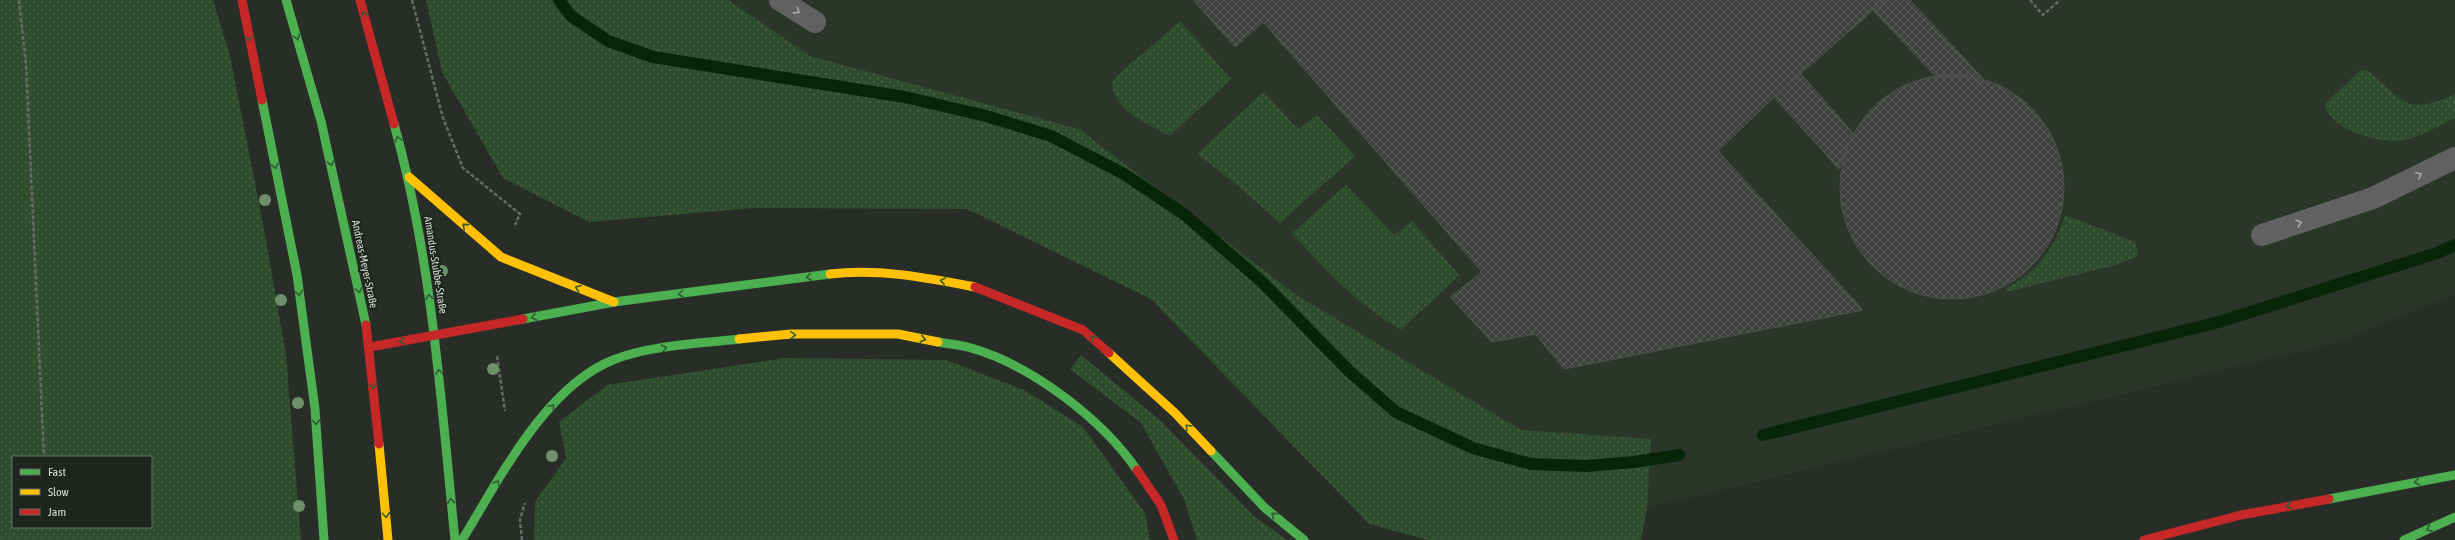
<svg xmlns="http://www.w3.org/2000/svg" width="2455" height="540" font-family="'Asap Condensed',sans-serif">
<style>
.built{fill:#2b352a}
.grass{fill:url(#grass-dots);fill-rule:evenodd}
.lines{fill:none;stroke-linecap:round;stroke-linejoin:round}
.stream{stroke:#072607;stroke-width:12}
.building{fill:url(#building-cross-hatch);stroke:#4f524e}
.path{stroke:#686969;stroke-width:2.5;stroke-dasharray:4 2;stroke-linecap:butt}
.lane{stroke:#616162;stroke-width:22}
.fast{stroke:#4caf50;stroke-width:9}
.slow{stroke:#ffc107;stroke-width:9}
.jam{stroke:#c62828;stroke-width:9}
.tree{fill:#6c9168}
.oneway{stroke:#a8aba8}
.oneway2{stroke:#305c32}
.labels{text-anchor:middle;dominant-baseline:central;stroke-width:4;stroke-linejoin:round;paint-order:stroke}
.street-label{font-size:11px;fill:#d7dcd7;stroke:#1e251e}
</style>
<defs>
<pattern id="grass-dots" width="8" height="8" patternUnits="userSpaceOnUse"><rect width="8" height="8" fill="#2e4d2c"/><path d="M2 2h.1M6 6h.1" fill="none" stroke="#4c664a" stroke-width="1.8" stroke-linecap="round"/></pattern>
<pattern id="building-cross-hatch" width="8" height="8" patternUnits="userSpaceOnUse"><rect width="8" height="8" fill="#3e413d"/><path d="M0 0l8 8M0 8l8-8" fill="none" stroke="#595c58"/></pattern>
</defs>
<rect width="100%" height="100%" fill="#292d28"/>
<!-- built -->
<path class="built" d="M505,0H2455V295L2338,342L2204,375L1647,508L1587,505L1244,278Z"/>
<!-- grass -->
<path class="grass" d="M0,0H213L230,56L264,229L286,355L301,540H0ZM13,457H151V527H13Z
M426,0H728L810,56L1079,129L1295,294L1521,430L1651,439L1647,508L1641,540H1428L1369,524L1151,299L967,209L753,208L589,222L503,178L442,72Z
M1180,21L1231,79L1170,136C1147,123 1116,113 1112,83L1118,75Z
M2366,70C2405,97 2400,119 2455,94V118C2438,126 2416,140 2397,141C2376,142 2328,129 2325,104L2359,71Z
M1264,92L1298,129L1317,115L1355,156L1280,223L1231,180L1197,154Z
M1346,185L1394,235L1412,221L1459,275L1401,330C1358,305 1325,270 1292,233Z
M2065,215L2135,242L2138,252L2136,257L2116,265L2006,292V288C2035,275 2057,245 2065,215Z
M1081,355L1161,421L1254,516L1287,540H1197L1184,499L1141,423L1070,369Z
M785,358L946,360L1024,390L1083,427L1145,513L1150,540H534L535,502L566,458L559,422L607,385Z"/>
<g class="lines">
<!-- stream -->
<path class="stream" d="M559,0L571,16L608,41L653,57L905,97L986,116L1051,136L1124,174L1185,215L1262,282L1349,371L1396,412L1473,448L1531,464L1586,466L1634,462L1679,455
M1763,435L2219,322L2437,253L2455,245"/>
</g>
<!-- building -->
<path class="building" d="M1193,0H1885L1774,97L1718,151L1863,310L1564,369L1535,334L1492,342L1450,297L1482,272L1263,22L1235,47Z
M1885,0H1910L1987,83L1959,77L1937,78L1873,10Z
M1801,74L1853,133L1839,169L1774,97Z
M1840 187a112 112 0 1 1 224 0a112 112 0 1 1-224 0Z"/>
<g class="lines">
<!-- path -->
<path class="path" d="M19,0L26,65L44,457
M412,0L443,118L463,168L520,214L515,225
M2030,0L2043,15L2060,0
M497,356L505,411
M522,540L520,520L525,503"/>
<!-- lane -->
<path class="lane" d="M780,0L815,22
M2262,235L2373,198L2455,158"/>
<!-- fast -->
<path class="fast" d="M286,0L321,121L366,325
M262,100L297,275L315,409L324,540
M394,124C432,259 441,401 455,540
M523,319L614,302L830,274
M938,342C949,344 961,345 971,348C1031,365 1102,419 1137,470
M1211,451L1265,508L1304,540
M2329,499L2455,475
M462,540C499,480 545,387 613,360C651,345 698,344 739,339
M2404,540L2455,517"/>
<!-- slow -->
<path class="slow" d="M409,177L501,257L614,302
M830,274C878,268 928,278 975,287
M739,339L791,334H898L938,342
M1109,353L1175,413L1211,451
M379,444L388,540"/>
<!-- jam -->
<path class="jam" d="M242,0L262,100
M360,0L394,124
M975,287L1083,330L1109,353
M366,325L379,444
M370,347L523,319
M1137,470L1161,505L1174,540
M2144,540L2241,515L2329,499"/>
</g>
<!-- trees -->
<g class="tree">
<circle cx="265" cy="200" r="6"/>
<circle cx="442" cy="271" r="6"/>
<circle cx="281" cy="300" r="6"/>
<circle cx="493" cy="369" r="6"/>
<circle cx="298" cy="403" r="6"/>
<circle cx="552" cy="456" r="6"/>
<circle cx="299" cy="506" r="6"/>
</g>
<!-- one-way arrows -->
<defs><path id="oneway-chevron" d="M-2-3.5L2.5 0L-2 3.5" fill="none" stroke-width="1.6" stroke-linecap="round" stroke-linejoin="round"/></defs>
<g class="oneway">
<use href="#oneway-chevron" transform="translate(797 11) rotate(33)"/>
<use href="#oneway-chevron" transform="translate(2419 175) rotate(-26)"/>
<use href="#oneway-chevron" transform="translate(2299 223) rotate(-19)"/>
</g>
<g class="oneway2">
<use href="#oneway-chevron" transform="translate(364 14) rotate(-105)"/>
<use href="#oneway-chevron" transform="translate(297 37) rotate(74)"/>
<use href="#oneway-chevron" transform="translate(249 38) rotate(79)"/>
<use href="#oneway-chevron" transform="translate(398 139) rotate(-105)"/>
<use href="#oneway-chevron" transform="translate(331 163) rotate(77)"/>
<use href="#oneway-chevron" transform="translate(275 166) rotate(79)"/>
<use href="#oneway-chevron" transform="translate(465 226) rotate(-139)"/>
<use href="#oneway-chevron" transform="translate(809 277) rotate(173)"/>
<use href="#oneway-chevron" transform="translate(943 281) rotate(-170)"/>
<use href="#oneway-chevron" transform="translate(578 288) rotate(-159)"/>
<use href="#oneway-chevron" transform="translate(359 290) rotate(77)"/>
<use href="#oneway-chevron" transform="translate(299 293) rotate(82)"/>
<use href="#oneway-chevron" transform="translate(681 294) rotate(173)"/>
<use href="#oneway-chevron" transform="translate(429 297) rotate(-99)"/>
<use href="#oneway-chevron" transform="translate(534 317) rotate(169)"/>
<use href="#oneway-chevron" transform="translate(793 335) rotate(-2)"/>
<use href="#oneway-chevron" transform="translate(1093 338) rotate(-138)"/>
<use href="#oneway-chevron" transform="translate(923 339) rotate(11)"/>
<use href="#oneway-chevron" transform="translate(402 341) rotate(170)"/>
<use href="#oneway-chevron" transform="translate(664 348) rotate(-12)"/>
<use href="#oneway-chevron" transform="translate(439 372) rotate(-95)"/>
<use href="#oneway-chevron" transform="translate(373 386) rotate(85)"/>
<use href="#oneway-chevron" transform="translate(552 407) rotate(-49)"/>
<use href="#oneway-chevron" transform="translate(316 422) rotate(86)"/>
<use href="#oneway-chevron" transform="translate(1188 427) rotate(-133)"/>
<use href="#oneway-chevron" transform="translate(2417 482) rotate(169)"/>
<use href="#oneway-chevron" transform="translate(497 483) rotate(-58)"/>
<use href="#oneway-chevron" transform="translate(451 501) rotate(-96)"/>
<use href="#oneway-chevron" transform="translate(2289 506) rotate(169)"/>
<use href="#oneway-chevron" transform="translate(386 515) rotate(85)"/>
<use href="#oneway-chevron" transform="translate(1274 515) rotate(-140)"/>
<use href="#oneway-chevron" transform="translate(2429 529) rotate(156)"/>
</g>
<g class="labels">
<!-- street labels -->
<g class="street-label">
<text transform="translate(365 264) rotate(78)">Andreas-Meyer-Straße</text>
<text transform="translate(436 265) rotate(81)">Amandus-Stubbe-Straße</text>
</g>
</g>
<!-- legend -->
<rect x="12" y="456" width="140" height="72" fill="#1e251e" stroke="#686e68"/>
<rect x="20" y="469" width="20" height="6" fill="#4caf50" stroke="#686e68"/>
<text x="48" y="476" font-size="12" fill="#d7dcd7">Fast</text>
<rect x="20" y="489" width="20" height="6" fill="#ffc107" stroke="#686e68"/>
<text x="48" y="496" font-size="12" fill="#d7dcd7">Slow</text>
<rect x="20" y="509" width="20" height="6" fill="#c62828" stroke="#686e68"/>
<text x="48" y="516" font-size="12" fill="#d7dcd7">Jam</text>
</svg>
